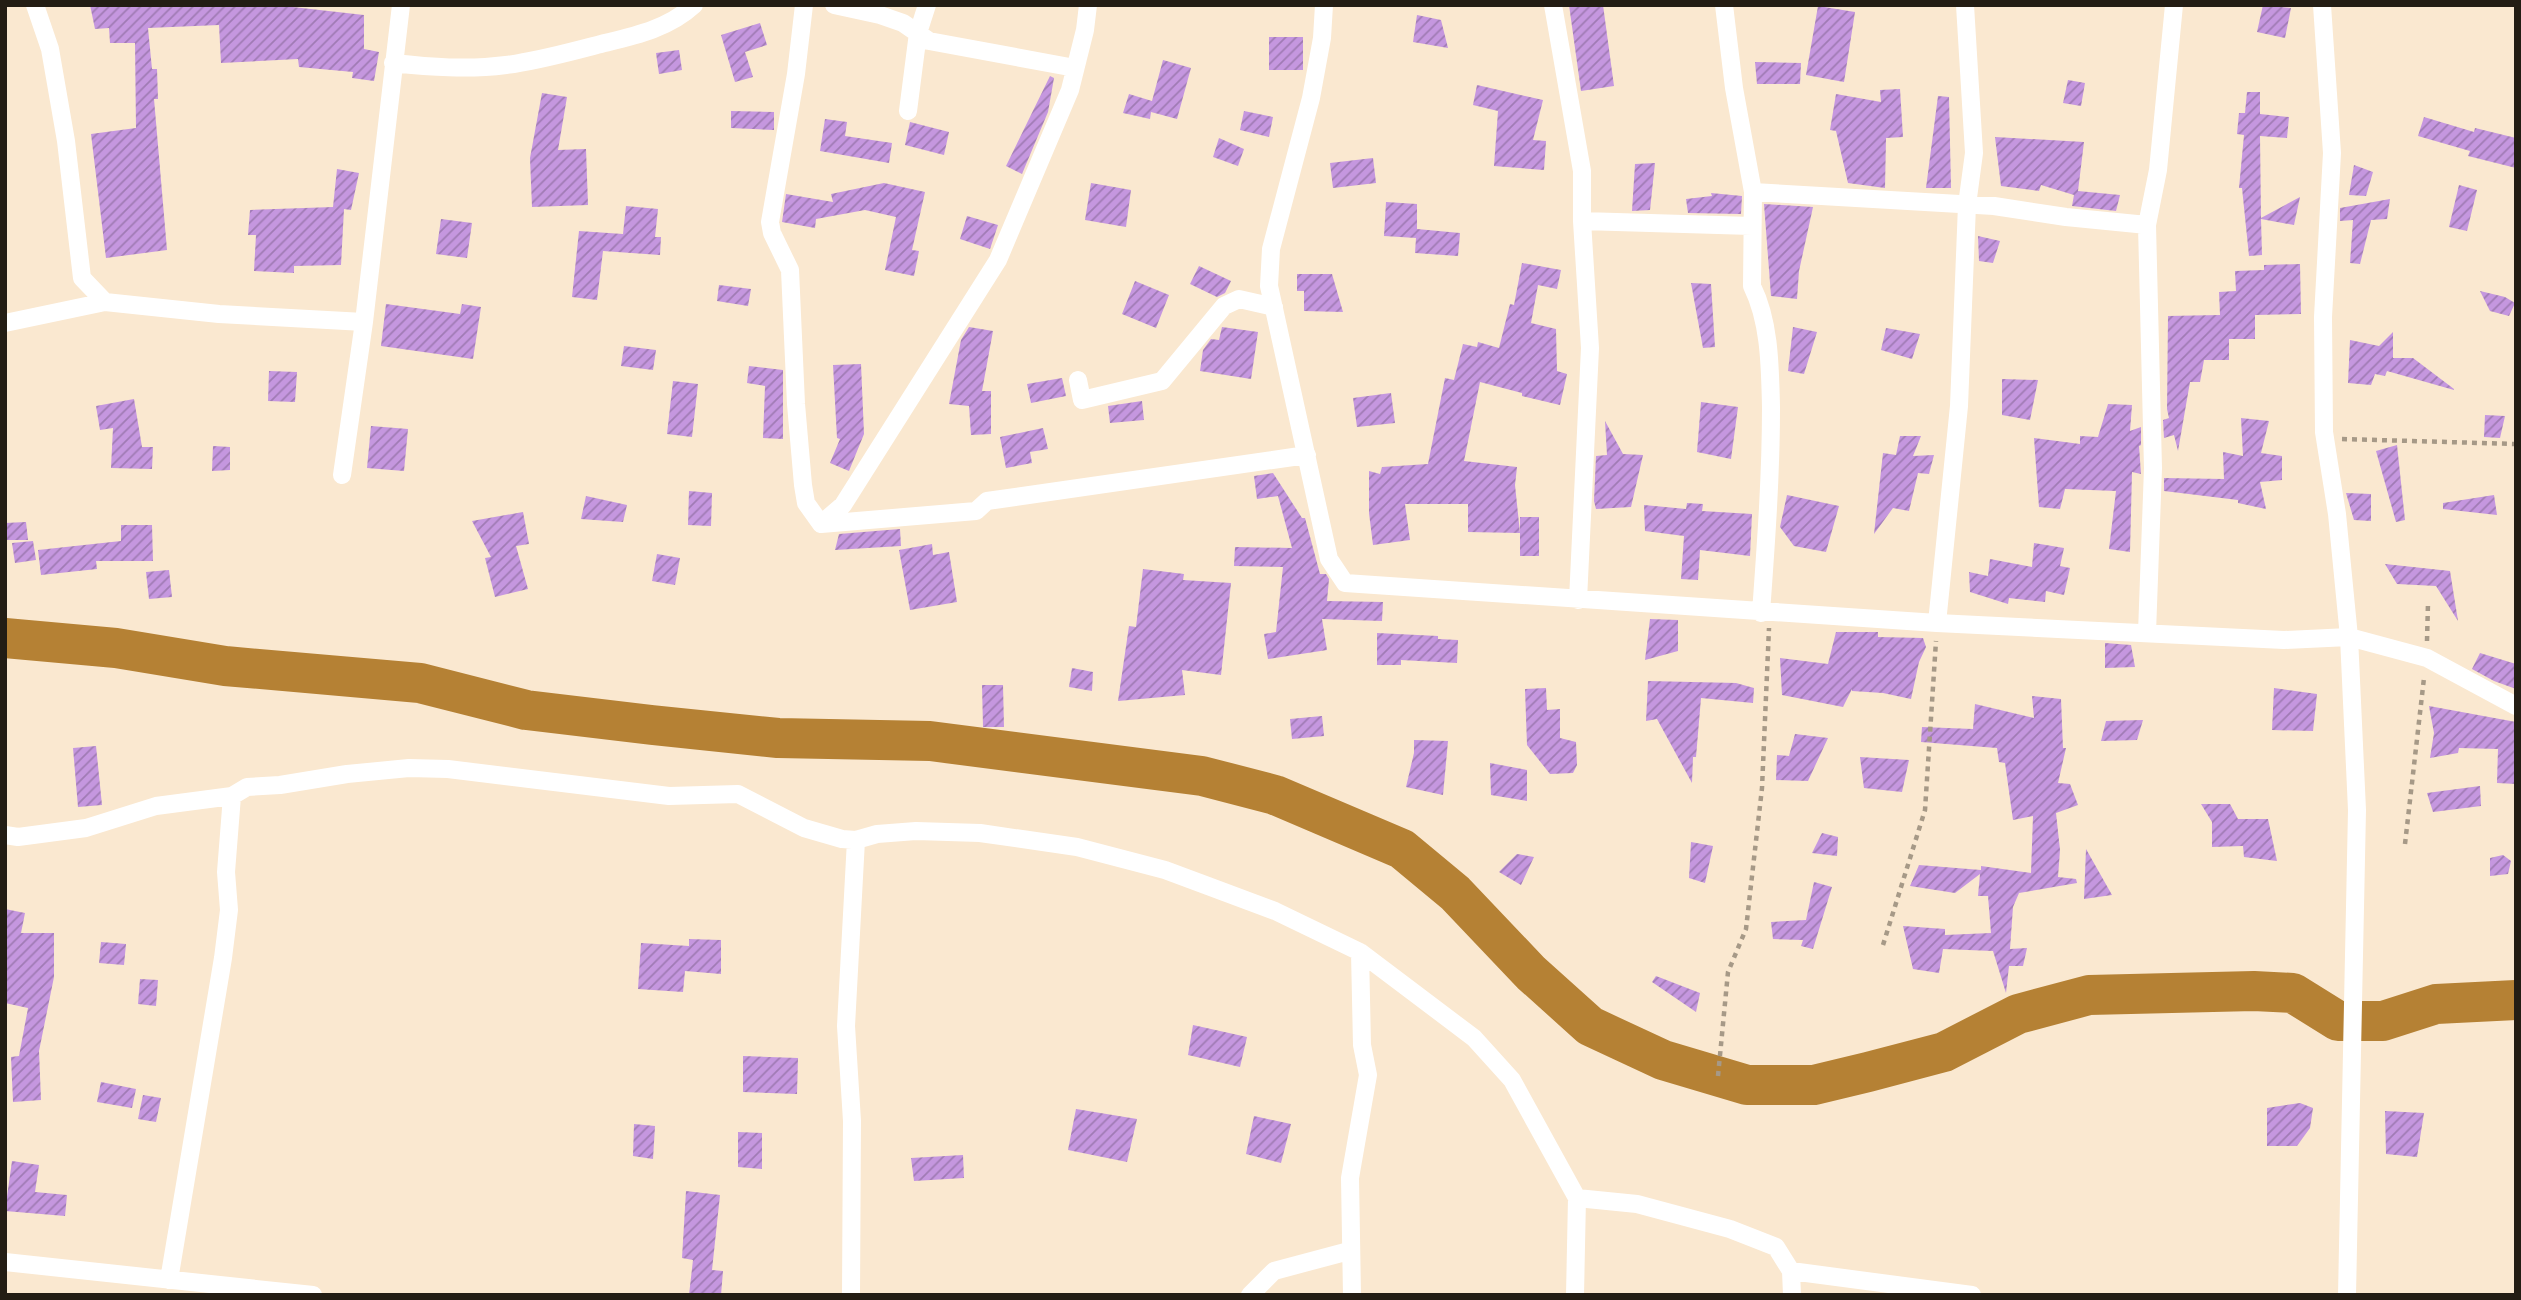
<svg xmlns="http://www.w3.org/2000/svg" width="2521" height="1300" font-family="Arial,sans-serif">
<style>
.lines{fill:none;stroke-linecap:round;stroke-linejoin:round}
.river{stroke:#b58134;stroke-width:40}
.building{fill:url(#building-hatch)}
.path{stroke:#a69987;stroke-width:4.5;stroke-dasharray:5 5;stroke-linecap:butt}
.street{stroke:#fff;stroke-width:18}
</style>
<defs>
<pattern id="building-hatch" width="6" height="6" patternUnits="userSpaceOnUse" patternTransform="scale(1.75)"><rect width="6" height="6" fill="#c597df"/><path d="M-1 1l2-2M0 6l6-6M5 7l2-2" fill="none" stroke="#a07bb4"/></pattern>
</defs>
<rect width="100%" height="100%" fill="#fae8d0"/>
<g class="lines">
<!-- river -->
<path class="river" d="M5,638L116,648L225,666L420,683L526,710L652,725L778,738L930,741L1202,776L1275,795L1402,849L1455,893L1531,973L1590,1026L1663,1060L1747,1085H1814L1868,1072L1944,1052L2018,1014L2089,995L2254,991L2293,993L2338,1021H2383L2436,1004L2516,1000"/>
</g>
<!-- building -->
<path class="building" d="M90,5H275L364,15V49L379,52L374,81L352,78L353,72L299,67L298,59L221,63L219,25L148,28L152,69H157L158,99H154L167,250L106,258L91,134L136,128L135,43H110L109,28L95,29Z
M1569,5H1603L1614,86L1581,91Z
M2263,5L2291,8L2285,38L2257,32Z
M1818,6L1855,12L1844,82L1806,75Z
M1417,15L1441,20L1448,48L1413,42Z
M760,23L767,45L745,52L753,77L735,82L721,35Z
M1269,37H1303V70H1269Z
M679,50L682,70L659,74L656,53Z
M1163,60L1191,68L1177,119L1151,112L1150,119L1123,113L1129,94L1152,101Z
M1755,62L1801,63L1800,84H1757Z
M1050,76L1054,78L1048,112L1022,174L1006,166Z
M2068,80L2085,83L2081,106L2063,103Z
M1477,85L1543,100L1533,140L1546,141L1544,170L1494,166L1498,111L1473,105Z
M1900,89L1903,137L1886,138L1885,188L1848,183L1836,131L1830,130L1836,94L1881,102L1880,90Z
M2247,92H2260V114L2289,117L2287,138L2260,136L2261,218L2300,197L2294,225L2261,219L2262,255L2249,256L2242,188H2239L2244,135L2237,134L2239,113H2245Z
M542,93L567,97L558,150L586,149L588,205L532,207L530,158Z
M1938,96L1949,97L1951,188H1926Z
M731,111L774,112V130L731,128Z
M1244,111L1273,117L1269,137L1240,130Z
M2424,117L2474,132L2475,128L2516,138V168L2468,156L2470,151L2418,136Z
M825,119L847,122L845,136L892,143L889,163L820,151Z
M910,122L949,132L944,155L905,145Z
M1995,137L2084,142L2078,191L2120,195L2116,211L2072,206L2074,195L2041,185L2039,191L2001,186Z
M1219,138L1244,149L1238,166L1213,157Z
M1373,158L1376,183L1333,188L1330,163Z
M1655,163L1650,210L1632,211L1635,164Z
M2354,165L2373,172L2366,196L2349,195Z
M337,169L359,173L351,210L344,209L341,265L294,266V273L254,271L256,235H248L250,210L333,207Z
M884,183L925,192L912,250L919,251L914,276L885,270L896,217L865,210L816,219L815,228L782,222L786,194L833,202L831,194Z
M1091,183L1131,190L1126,227L1085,220Z
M2459,185L2477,190L2467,231L2449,227Z
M1711,193L1742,196L1741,214L1688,213L1686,199L1712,196Z
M2390,199L2387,219L2371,220L2360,264L2350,263L2353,220L2340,221V208Z
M1386,202L1417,204V229L1460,233L1458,256L1415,253L1416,238L1384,236Z
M1764,204L1813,207L1799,271L1797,299L1771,296Z
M626,206L658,209L655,237H661L660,255L603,251L597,300L572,297L579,231L623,234Z
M967,216L998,225L990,249L960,239Z
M441,219L472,223L467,258L436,254Z
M1978,236L2000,241L1993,263L1979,261Z
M1522,263L1561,270L1557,289L1538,285L1531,323L1556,329L1557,371L1567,374L1560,405L1522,396V393L1480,382L1464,461L1517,467L1515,485L1520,533L1468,532V504H1405L1410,540L1373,545L1369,513V471L1380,474L1382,467L1428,464L1445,378L1454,380L1463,344L1477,347L1478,342L1499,348L1510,304L1514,305Z
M2300,264L2301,314L2255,315V339H2229V360H2204L2200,382H2190L2178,451L2174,435L2164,438L2163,420L2169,418L2167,409L2168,316L2220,315L2219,292L2236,291L2235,271L2264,270V265Z
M1199,266L1231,281L1225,293L1217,297L1190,284Z
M1297,274H1332L1343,312L1304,311V291H1297Z
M1135,281L1169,295L1156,328L1122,314Z
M1691,283L1711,284L1715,347L1703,348Z
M719,285L751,289L748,306L717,301Z
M2480,291L2505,297L2515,303L2509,316L2490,311Z
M386,304L460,314L462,304L481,307L473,359L381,346Z
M969,327L993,331L982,391H991V434L971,435L969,406L949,404L961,340Z
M1222,327L1258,332L1251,379L1200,371L1203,350L1211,339L1219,340Z
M1793,327L1817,332L1804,374L1788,371Z
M1886,328L1920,334L1912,359L1881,350Z
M2393,332V358H2413L2454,389V390L2387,371L2385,376L2375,374L2371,385L2348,383L2350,340L2379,346Z
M624,346L656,350L653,370L621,366Z
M861,364L864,434L849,471L830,463L840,439L837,438L833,365Z
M749,366L783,370V439L763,438L765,386L747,383Z
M269,371L297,372L295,402L268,401Z
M1062,378L1066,396L1031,403L1027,384Z
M2002,379L2038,380L2030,420L2002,415Z
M673,381L698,384L692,437L667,434Z
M1391,393L1395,423L1357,427L1353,398Z
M134,399L142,447H153L152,469L111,468L113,428L100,430L96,406Z
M1142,401L1144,420L1110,423L1108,406Z
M1701,402L1738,407L1731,459L1697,452Z
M2108,404L2132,405L2130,431L2141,427V445L2139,446L2141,474L2132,472L2130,552L2109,549L2116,491L2065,489L2060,509L2039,507L2034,438L2080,444V436L2098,437Z
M2485,415L2505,416L2500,438L2484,437Z
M2241,418L2269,421L2261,453L2282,456V480L2260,482L2266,509L2238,503V500L2164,491V478L2224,479L2223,452L2243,456Z
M1605,421L1623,454L1643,455L1631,507L1596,509L1594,501L1596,456L1607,455Z
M371,426L408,429L404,471L367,468Z
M1043,428L1048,449L1030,452L1032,463L1006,468L1000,437Z
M1900,436H1921L1913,456L1934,455L1929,474L1918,473L1909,511L1893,508L1874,534L1883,453L1896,455Z
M2397,445L2405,520L2396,522L2376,451Z
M213,446L230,447V470L212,471Z
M1273,473L1302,518H1305L1320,574H1326L1329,579L1327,601L1383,602L1382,621L1322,619L1327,650L1268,659L1264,634L1276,632L1283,567L1234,566L1235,547L1292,548L1278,496L1257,499L1254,476Z
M689,491L712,493L711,526L688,525Z
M2346,493L2371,494V521L2354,520Z
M1787,495L1839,506L1826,552L1794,546L1780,527Z
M2494,495L2497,515L2443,509V503Z
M586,496L627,505L623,522L581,519Z
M1687,503L1703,504L1702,511L1752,514L1750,556L1700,550L1698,580L1681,579L1684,536L1645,531L1644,505L1686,509Z
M523,512L529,544L516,546L528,589L495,597L485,558L491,557L472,521Z
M1520,517H1539V556H1520Z
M26,522L28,540H5V523Z
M121,525H152L153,561H96L97,569L41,575L38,550L121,541Z
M900,529L901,546L835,550L839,534Z
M33,541L36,560L15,563L12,543Z
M2034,543L2064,548L2060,566L2070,568L2064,595L2046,591L2045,602L2009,598L2008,604L1970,592L1969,572L1988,576L1990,559L2032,567Z
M932,544L933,555L949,552L957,602L910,610L899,550Z
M657,554L680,558L675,585L652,581Z
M2385,564L2450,571L2458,621L2436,586L2397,584Z
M1143,569L1184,574L1183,580L1231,583L1221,675L1182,670L1185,695L1118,701L1129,626L1136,627Z
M169,570L172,597L149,599L146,572Z
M1650,619L1678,620V651L1645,660Z
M1836,632H1878V637L1923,638L1926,647L1919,662L1911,699L1883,693L1852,691V689L1843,707L1782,695L1780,658L1828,664Z
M1377,633L1438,636V639L1458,640L1457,663L1401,660V665H1377Z
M2105,643L2131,645L2135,667L2105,668Z
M2480,653L2516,664V689L2494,681L2472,669Z
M1072,668L1093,672L1092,691L1069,687Z
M1648,681L1736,683L1754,688L1753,703L1701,698L1696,757H1693L1692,783L1657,719L1646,721Z
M982,685H1003L1004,727H983Z
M1546,688L1547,710L1560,709V738L1576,742L1577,765L1573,773L1550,774L1527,745L1525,689Z
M2274,688L2317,694L2313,731L2272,730Z
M2032,696L2061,699L2063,748H2066L2058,783L2070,784L2078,805L2056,813L2060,850L2058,877L2076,879L2077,883L2019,893L2013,907L2010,949L2027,948L2023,966H2009L2006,993L1993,951L1943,949L1939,973L1913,969L1903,926L1945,929V935L1991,933L1988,896H1978L1980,874L1955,893L1910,886L1919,865L1981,870V866L2031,873L2033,816L2013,820L2005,763L1999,762L1997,748L1921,742L1922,727L1973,729L1975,704L2034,718Z
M2429,706L2516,722V784L2497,783L2498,749L2459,748L2458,753L2430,758L2434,733Z
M1322,716L1324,736L1292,739L1290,719Z
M2143,720L2137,740L2101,741L2106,721Z
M1795,734L1828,738L1808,781L1776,780L1777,755L1789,756Z
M1414,740L1448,741L1443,795L1406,787L1414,753Z
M96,746L102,805L78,807L73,748Z
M1860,757L1909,760L1902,792L1864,788Z
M1490,763L1527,770V801L1491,795Z
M2480,786L2481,806L2433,812L2427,793Z
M2201,804H2230L2238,819H2268L2277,861L2244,857L2243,846L2212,847V822Z
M1822,833L1838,837L1837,856L1812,853Z
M1691,842L1713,846L1705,883L1689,878Z
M2086,849L2112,895L2084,899Z
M1517,854L1534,857L1521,885L1499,872Z
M2503,855L2511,861L2508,874L2490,876V858Z
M1814,882L1832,887L1813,949L1801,946L1803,940L1773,939L1771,922L1806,920Z
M5,909L25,913L21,933H54V977L39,1051L41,1100L13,1102L11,1057L19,1056L28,1008L5,1003Z
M689,939L721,940V974L685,971L683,992L638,989L641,943L689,946Z
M101,942L126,944L124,965L99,963Z
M1656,976L1700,993L1696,1012L1652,982Z
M140,979L158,980L156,1006L138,1004Z
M1193,1025L1247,1037L1240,1067L1188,1055Z
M743,1056L798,1058L797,1094L743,1092Z
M101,1082L136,1089L132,1108L97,1102Z
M143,1095L161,1098L156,1122L138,1119Z
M2300,1103L2313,1108L2310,1128L2297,1146H2267V1108Z
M1076,1109L1137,1119L1127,1162L1068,1150Z
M2385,1111L2424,1113L2417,1157L2386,1154Z
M1254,1116L1291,1124L1281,1163L1246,1154Z
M634,1124L655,1126L653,1159L633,1156Z
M738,1132L762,1133V1169L738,1167Z
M963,1155L964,1178L914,1181L911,1158Z
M12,1161L39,1165L35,1192L67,1195L65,1216L5,1211Z
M686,1191L720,1195L712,1270L723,1271L721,1295H689L693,1260L682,1258Z"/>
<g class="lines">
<!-- path -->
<path class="path" d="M2342,439L2516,444
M2427,641L2428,603
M2405,844L2424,678
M1883,945L1925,810L1936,641
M1718,1076L1728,972L1746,929L1762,788L1769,628"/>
<!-- street -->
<path class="street" d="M35,5L50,49L66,141L82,278L105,302
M804,5L796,74L770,222L772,233L790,270L796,404L803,485L806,503L821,524
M834,5L880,15L903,23L929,41L1075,68
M1324,5L1322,38L1311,98L1271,249L1269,286L1329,559L1345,583L1937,623L2284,640L2349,637L2427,658L2516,706
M1553,5L1582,171V221L1590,348L1578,600
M1724,5L1734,88L1753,192L1752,286C1770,322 1770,368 1771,407C1771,476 1766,544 1761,613
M2322,5L2332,153L2323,317L2324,432L2337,514L2349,637L2357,810L2347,1295
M393,63C430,67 468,70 506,65C538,61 569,52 601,44C634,36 668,29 694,5
M908,111L918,33L927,5
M1753,192L1994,206L2066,217L2147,225
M1582,221L1752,226
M5,323L105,302L219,314L364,322
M1078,380L1082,400L1162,381L1224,306L1239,299L1274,307
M342,475L364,322L401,5
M821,524L843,505L998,260L1070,90L1085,30L1088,5
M821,524L976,511L987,501L1307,455
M1937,623L1959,406L1967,205L1974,153L1965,5
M2147,633L2153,468L2147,225L2158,170L2174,5
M5,835L18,837L86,828L156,806L232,796L247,787L280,785L347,774L409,768L448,769L669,796L738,794L804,828L842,839L856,840L877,834L916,831L980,833L1077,847L1165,870L1208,886L1275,911L1360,952L1474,1038L1512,1080L1577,1198L1637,1204L1730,1229L1776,1247L1791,1271L1792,1295
M5,1262L313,1295
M1791,1271L1972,1295
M169,1280L223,958L229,910L226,872L232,796
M851,1295L852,1121L846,1026L856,840
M1250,1295L1274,1271L1349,1251
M1352,1295L1350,1178L1368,1075L1362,1045L1360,952
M1575,1295L1577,1198"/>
</g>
<!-- border -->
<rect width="2521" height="1300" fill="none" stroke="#231d14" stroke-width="14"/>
</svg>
